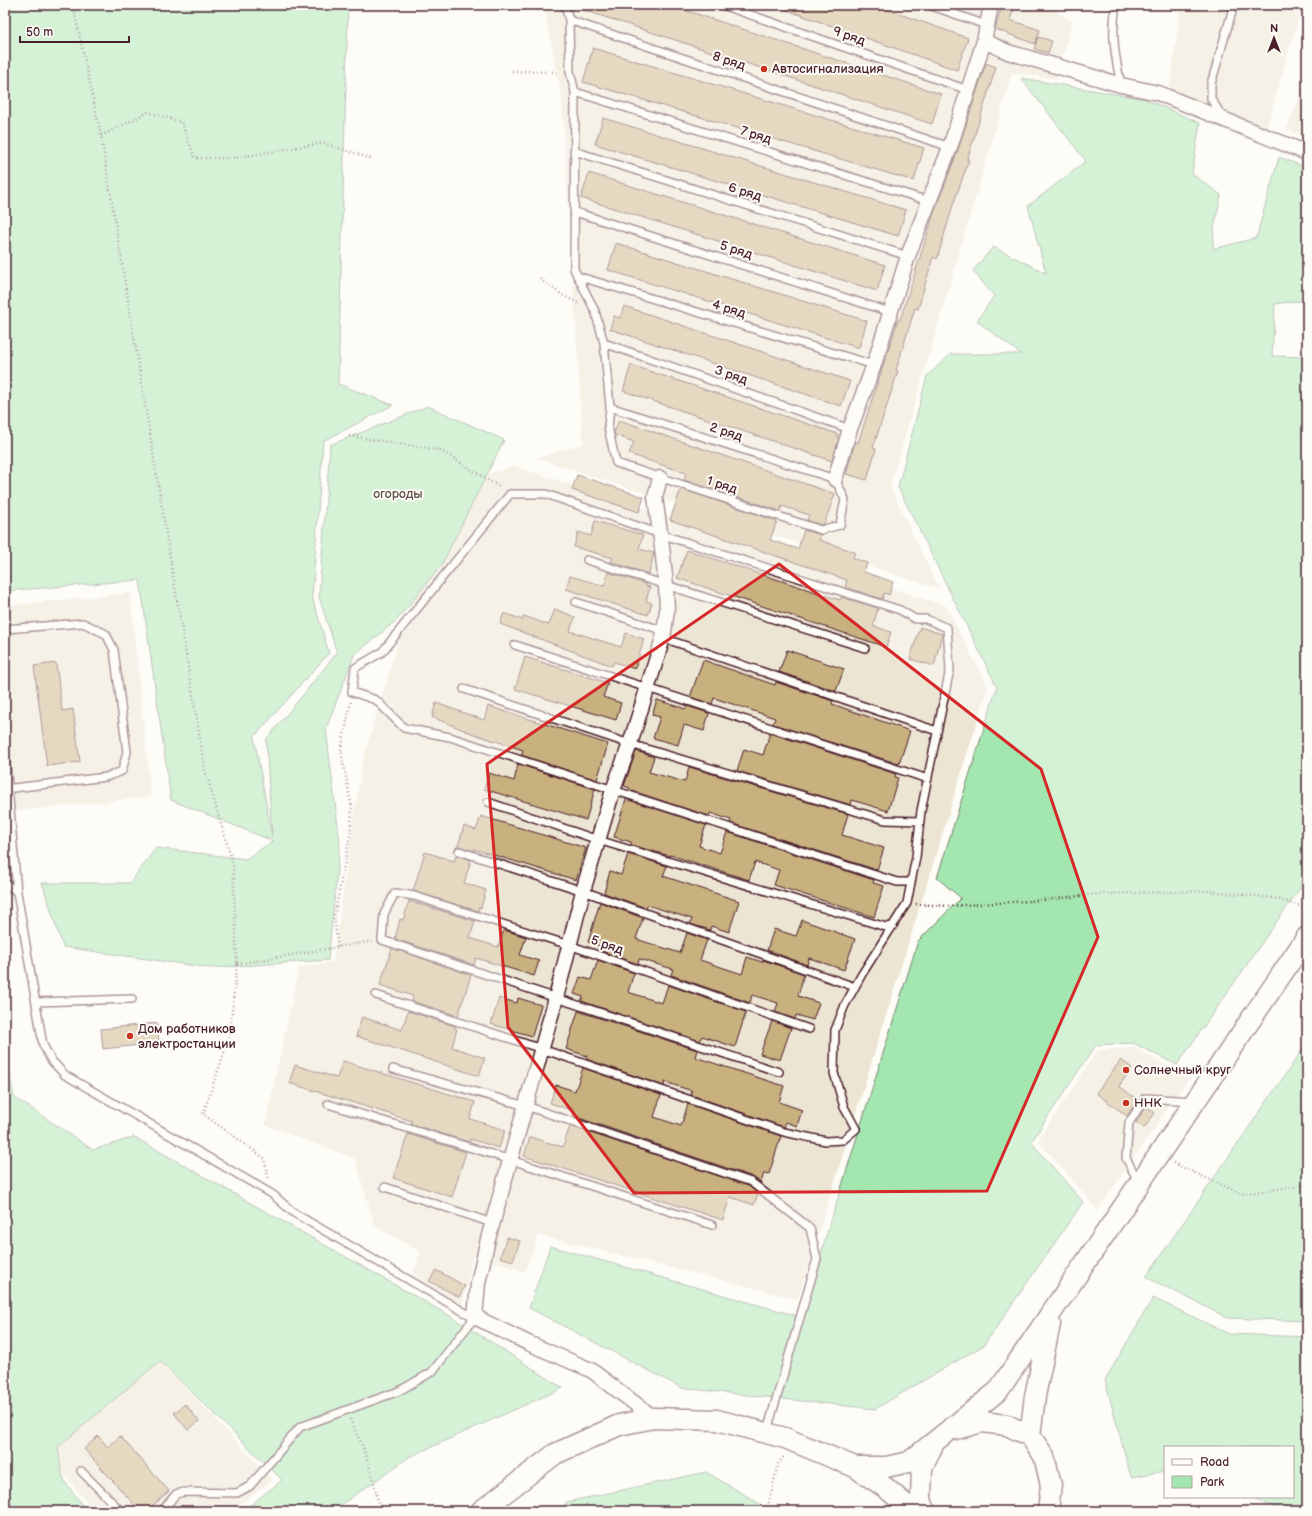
<svg xmlns="http://www.w3.org/2000/svg" width="1312" height="1516" font-family="'Balsamiq Sans',sans-serif">
<style>
.built{fill:#ede5d3}
.green{fill:#a4e6b0;stroke:#77826e}
.building{fill:#c8b07f;stroke:#4a1f2b}
.lines{fill:none;stroke-linecap:round;stroke-linejoin:round}
.lane-casing{stroke:#4a1f2b;stroke-width:10}
.street-casing{stroke:#4a1f2b;stroke-width:17}
.secondary-casing{stroke:#4a1f2b;stroke-width:23}
.path{stroke:#4a1f2b;stroke-width:2.5;stroke-dasharray:1 3;stroke-linecap:butt}
.lane{stroke:#fdfcf7;stroke-width:7}
.street{stroke:#fdfcf7;stroke-width:14}
.secondary{stroke:#fdfcf7;stroke-width:20}
.marked{fill:none;stroke:#d62828;stroke-width:3;stroke-linejoin:round}
.poi-dot{fill:#c8321e;stroke:#fdfcf7;stroke-width:1.5}
.labels{text-anchor:middle;dominant-baseline:central;stroke-width:4;stroke-linejoin:round;paint-order:stroke}
.street-label{font-size:13px;fill:#4a1f2b;stroke:#fdfcf7}
.poi-label{font-size:13px;fill:#4a1f2b;stroke:#fdfcf7;text-anchor:start}
.park-label{font-size:13px;fill:#60514c;stroke:#fdfcf7}
</style>
<rect width="100%" height="100%" fill="#fdfcf7"/>
<filter id="ink" filterUnits="userSpaceOnUse"><feTurbulence type="fractalNoise" baseFrequency=".025" numOctaves="2"/><feDisplacementMap in="SourceGraphic" scale="8" xChannelSelector="R" yChannelSelector="G"/><feConvolveMatrix kernelMatrix="1 2 1 2 8 2 1 2 1" color-interpolation-filters="sRGB"/></filter>
<g filter="url(#ink)">
<!-- built -->
<path class="built" d="M544,5H1047L1072,22L1057,79L1012,73L890,487L939,589L536,458L583,444L562,101Z
M1158,5H1298L1302,7L1266,129L1169,90L1180,13Z
M1307,80V137L1286,129Z
M514,466L946,606L988,687L798,1299L538,1235L525,1272L473,1255L462,1307L413,1275L420,1252L375,1226L355,1159L265,1125L299,968L333,962L362,763L444,487Z
M130,593L151,797L5,812V606Z
M1135,1048L1189,1078L1098,1210L1038,1140L1098,1050Z
M160,1361L273,1480L231,1511H94L61,1470L58,1447Z"/>
<!-- green -->
<path class="green" d="M5,5H348L338,384L393,405L323,441L312,597L329,653L254,737L272,836L266,740L337,653L319,597L330,445L428,406L504,440L442,564L397,620L354,655L326,729L340,843L328,960L210,968L63,947L42,883H130L156,848L246,859L273,841L171,800L140,580L5,591Z
M1021,78L1145,99L1200,123L1192,174L1221,195L1214,228L1213,249L1256,238L1279,157L1307,168V300L1275,304L1272,356L1307,357V878L1177,1065L1133,1043L1096,1045L1031,1142L1083,1202L984,1345L875,1409L682,1388L529,1308L550,1246L801,1317L918,941L961,898L937,878L997,687L898,487L927,376L951,354H1021L977,321L994,296L973,271L993,247L1046,273L1028,206L1086,161Z
M1307,1043V1321L1228,1318L1146,1277Z
M5,1054L14,1097L93,1150L134,1137L450,1316L563,1388L409,1457L332,1511H243L282,1480L160,1361L58,1447L61,1470L65,1482L87,1511H5Z
M1153,1298L1229,1334L1307,1337V1511H1283L1251,1497H1293V1447H1165V1471L1131,1477L1105,1380Z
M706,1472L772,1511H558L567,1502Z"/>
<!-- building -->
<path class="building" d="M574,5H669L941,94L932,124L574,7Z
M778,5H874L968,38L957,70L778,7Z
M1002,5H1015L1010,20L1040,30L1035,44L995,29Z
M1038,37L1052,41L1048,53L1034,49Z
M593,48L924,148L914,181L583,82Z
M986,63L996,67L967,160H969L954,202L937,259L933,257L918,309L915,308L896,370L898,371L873,448L876,449L867,480L846,474L855,442L858,443L898,320H900L934,213L958,150Z
M603,118L906,210L898,236L595,144Z
M589,173L885,265L877,291L581,198Z
M616,243L867,321L859,348L608,270Z
M624,306L850,381L841,406L610,329L614,316L620,318Z
M631,365L838,434L837,437L839,438L832,461L623,391Z
M619,420L835,494L824,524L821,525L807,520L809,515L782,506L780,511L684,480L686,473L629,454L634,442L615,435L614,433Z
M577,475L644,497L639,512L572,490Z
M681,489L777,521L770,540L798,549L804,530L821,535L819,540L855,552L853,558L867,563L864,572L893,582L889,595L884,593L882,599L845,587L847,580L670,520Z
M595,521L643,535L639,549L654,553L649,574L611,562L613,558L574,547L578,532L591,536Z
M687,550L840,600L841,597L878,608L873,626L891,632L886,647L677,578Z
M608,572L646,584V586L650,587L646,601L652,603L648,615L566,589L570,576L604,586Z
M555,609L575,617L570,631L621,647L626,633L644,639L635,669L614,662L612,666L500,624L504,613L523,620L524,616L549,625Z
M920,627L942,634L934,666L910,659Z
M787,650L844,669L836,691L779,672Z
M525,657L608,683L603,697L621,703L616,720L515,689Z
M703,660L775,685L776,682L833,701L832,704L910,731L899,764L773,724L775,718L714,698L712,704L690,697Z
M56,663L62,711L73,709L80,762L47,766L34,666Z
M657,700L686,709L687,706L709,713L704,731L684,725L678,745L653,738L660,717L652,715Z
M436,703L484,720L488,706L608,744L597,780L521,755L523,750L471,733L432,717Z
M770,733L896,774L895,777L898,778L888,811L852,800L851,805L737,771L744,749L763,755Z
M636,751L654,757L649,772L685,782L689,767L848,814L842,835L884,848L877,870L730,823L731,820L710,813L709,816L629,790L630,788L624,786Z
M518,764L595,789L586,820L484,789L489,773L514,781Z
M626,799L706,825L699,846L720,853L727,832L874,880L873,883L884,886L874,917L774,885L779,870L755,862L749,880L670,855V856L631,845V842L614,837Z
M481,816L586,848L576,880L474,849V851L458,846L464,826L476,830Z
M425,852L454,861L456,855L471,860L464,883L486,890L481,908L479,907L478,911L413,891Z
M628,854L667,866L663,876L739,901L729,932L711,926L710,930L690,924L692,919L647,905L646,908L604,893L610,871L621,875Z
M409,901L475,921L470,938L498,947L504,930L526,937L520,955L539,961L534,976L476,958L474,965L395,939L400,919L403,920Z
M600,902L643,918L636,939L680,953L687,933L707,940L700,960L742,974L747,957L762,962L763,960L804,974L798,996L819,1003L813,1020L796,1015L795,1019L775,1012L778,1003L752,995L750,1003L671,975L673,969L639,959L638,964L601,951L602,947L588,942Z
M802,920L855,939L844,970L809,958L807,965L767,950L774,929L796,936Z
M392,948L471,975L458,1016L412,1001L413,996L380,985Z
M598,960L634,973L628,992L662,1003L668,985L746,1012L735,1047L702,1036L700,1041L581,1001L583,997L574,994L580,977L591,980Z
M499,998L517,1003L518,998L541,1005L532,1036L491,1024Z
M408,1011L455,1026L454,1028L457,1029L452,1047L485,1058L479,1076L356,1036L362,1017L402,1030Z
M578,1011L697,1050L695,1057L784,1086L779,1102L802,1110L797,1126L786,1122L784,1127L691,1095L692,1091L665,1082L664,1086L586,1059L587,1056L566,1049Z
M772,1021L791,1028L780,1060L760,1054Z
M157,1023L159,1043L103,1049L101,1029Z
M1121,1060L1132,1068L1119,1086L1138,1100L1127,1116L1096,1093Z
M343,1061L475,1102L470,1119L505,1130L499,1148L470,1139L469,1142L411,1124L412,1121L289,1083L295,1065L337,1078Z
M583,1068L661,1095L654,1117L681,1126L688,1104L781,1136L769,1174L764,1173L761,1183L753,1177L573,1116L574,1111L550,1103L556,1085L575,1091Z
M1146,1106L1155,1113L1144,1128L1136,1122Z
M570,1126L749,1186L758,1194L754,1205L730,1197L723,1220L524,1156L530,1137L563,1147Z
M408,1134L466,1152L452,1197L393,1178Z
M507,1237L520,1241L513,1261L500,1257Z
M436,1270L465,1286L459,1297L429,1281Z
M185,1404L199,1421L188,1430L174,1413Z
M98,1436L108,1447L120,1436L169,1491L147,1511H140L84,1449Z"/>
<g class="lines">
<!-- lane casing -->
<g class="lane-casing">
<path id="lane" d="M565,5L569,20L570,72L575,92L574,269L595,311L604,343L610,407L608,427L616,463L821,530L840,525L845,499L835,479L610,407
M722,5L968,90
M929,5L986,25
M1116,5C1111,34 1115,57 1121,85
M569,20L950,147
M575,92L929,201
M1222,116L1211,99V84L1234,5
M574,151L908,256
M575,212L890,312
M577,276L874,365
M604,343L850,429
M587,560L865,648
M576,602L664,631
M5,629L83,623L106,634L114,650L127,752L122,771L106,777L5,789
M663,638L937,731
M515,645L928,779
M464,689L630,744L885,820L920,821
M5,750L17,892
M488,802L598,840L876,924L886,927L893,926
M459,851L583,891L855,987
M5,883L17,892L43,1045L51,1060L65,1075L272,1194L294,1213L464,1312L475,1317L432,1372L399,1391L300,1427L250,1486L237,1493L184,1492L176,1494L162,1511
M376,995L542,1049L784,1132L826,1141L843,1140L856,1129L844,1107L834,1073L835,1030L845,1005L862,974L907,903L916,857L921,811L950,669L947,628L926,619H915L900,610L660,534L546,494H510L382,652L355,668L352,692L376,700L404,728L450,737L897,882H911
M36,1002L132,999
M393,1069L526,1106L751,1182L810,1228L817,1259L767,1431
M779,1072L382,940L384,914L395,893L414,896L569,945L809,1029
M328,1104L511,1160L712,1225
M1138,1181L1126,1158L1129,1123L1145,1098L1194,1101
M385,1187L492,1223
M81,1471L121,1511"/>
</g>
<!-- street casing -->
<g class="street-casing">
<path id="street" d="M984,41L1008,52L1121,85L1158,93L1307,153
M835,479L850,429L874,365L908,256L950,147L984,41L991,5
M654,1418L591,1370L528,1343L475,1317L478,1283L488,1239L556,998L583,891L613,790L630,744L663,638L667,611L666,586L662,547L655,497L660,478"/>
</g>
<!-- secondary casing -->
<g class="secondary-casing">
<path id="secondary" d="M956,1429L982,1422L1007,1425L1030,1436L1044,1456L1051,1485L1048,1511
M1030,1436L1035,1396L1050,1324
M855,1467H886L909,1462L998,1391L1307,937
M481,1511L555,1454L619,1425L654,1418L717,1420L785,1438L855,1467L886,1488L913,1511
M925,1511L921,1499L922,1468L933,1445"/>
</g>
<!-- path -->
<path class="path" d="M73,5L101,136L205,770L233,864L237,964L229,1039L203,1114L264,1158L269,1180
M512,71L560,72
M101,136L148,112L181,122L195,158H233L323,143L373,159
M540,279L564,296L580,304
M349,436L440,450L501,488
M916,904L947,906L1043,900L1098,894L1209,891L1274,898L1307,908
M338,947L334,917L350,836L352,808L341,751L351,701
M237,964L373,941
M1173,1163L1242,1194L1307,1185
M350,1419L363,1447L373,1478L380,1511
M767,1511L778,1464L785,1455"/>
<!-- lane -->
<use href="#lane" class="lane"/>
<!-- street -->
<use href="#street" class="street"/>
<!-- secondary -->
<use href="#secondary" class="secondary"/>
</g>
</g>
<!-- marked area -->
<path d="M0 0H1312V1516H0ZM779,564L1041,769L1098,937L987,1191L634,1193L508,1027L487,764Z" fill="#fdfcf7" fill-opacity=".55" fill-rule="evenodd"/>
<path class="marked" d="M779,564L1041,769L1098,937L987,1191L634,1193L508,1027L487,764Z"/>
<!-- markers -->
<g class="poi-dot">
<circle cx="764" cy="69" r="4"/>
<circle cx="130" cy="1036" r="4"/>
<circle cx="1126" cy="1070" r="4"/>
<circle cx="1126" cy="1103" r="4"/>
</g>
<g class="labels">
<!-- street labels -->
<g class="street-label">
<text transform="translate(849 36) rotate(19)">9 ряд</text>
<text transform="translate(729 61) rotate(18)">8 ряд</text>
<text transform="translate(756 135) rotate(17)">7 ряд</text>
<text transform="translate(745 192) rotate(17)">6 ряд</text>
<text transform="translate(736 250) rotate(18)">5 ряд</text>
<text transform="translate(729 309) rotate(17)">4 ряд</text>
<text transform="translate(731 375) rotate(19)">3 ряд</text>
<text transform="translate(726 432) rotate(18)">2 ряд</text>
<text transform="translate(722 485) rotate(18)">1 ряд</text>
<text transform="translate(607 945) rotate(19)">5 ряд</text>
</g>
<!-- poi labels -->
<g class="poi-label">
<text x="772" y="69">Автосигнализация</text>
<text x="138" y="1029">Дом работников<tspan x="138" dy="15">электростанции</tspan></text>
<text x="1134" y="1070">Солнечный круг</text>
<text x="1134" y="1103">ННК</text>
</g>
<!-- park labels -->
<g class="park-label">
<text x="398" y="494">огороды</text>
</g>
</g>
<!-- margin -->
<rect width="1312" height="1516" fill="none" stroke="#fdfcf7" stroke-width="20"/>
<rect x="10" y="10" width="1292" height="1496" fill="none" stroke="#4a1f2b" stroke-width="1.5" filter="url(#ink)"/>
<!-- legend -->
<rect x="1164" y="1446" width="130" height="52" fill="#fdfcf7" stroke="#b5a4a5"/>
<rect x="1172" y="1459" width="20" height="6" fill="#fdfcf7" stroke="#b5a4a5"/>
<text x="1200" y="1466" font-size="12" fill="#4a1f2b">Road</text>
<rect x="1172" y="1476" width="20" height="12" fill="#a4e6b0" stroke="#b5a4a5"/>
<text x="1200" y="1486" font-size="12" fill="#4a1f2b">Park</text>
<!-- north arrow -->
<g transform="translate(1274 38)" stroke="#fdfcf7" stroke-width="3" paint-order="stroke">
<path d="M0-3L7 15L0 10L-7 15Z" fill="#4a1f2b"/>
<text y="-6" font-size="11" font-weight="bold" text-anchor="middle" fill="#4a1f2b">N</text>
</g>
<!-- scale -->
<path d="M20 36v6h109v-6" fill="none" stroke="#4a1f2b" stroke-width="2"/>
<text x="26" y="36" font-size="12" fill="#4a1f2b" stroke="#fdfcf7" stroke-width="3" paint-order="stroke">50 m</text>
</svg>
